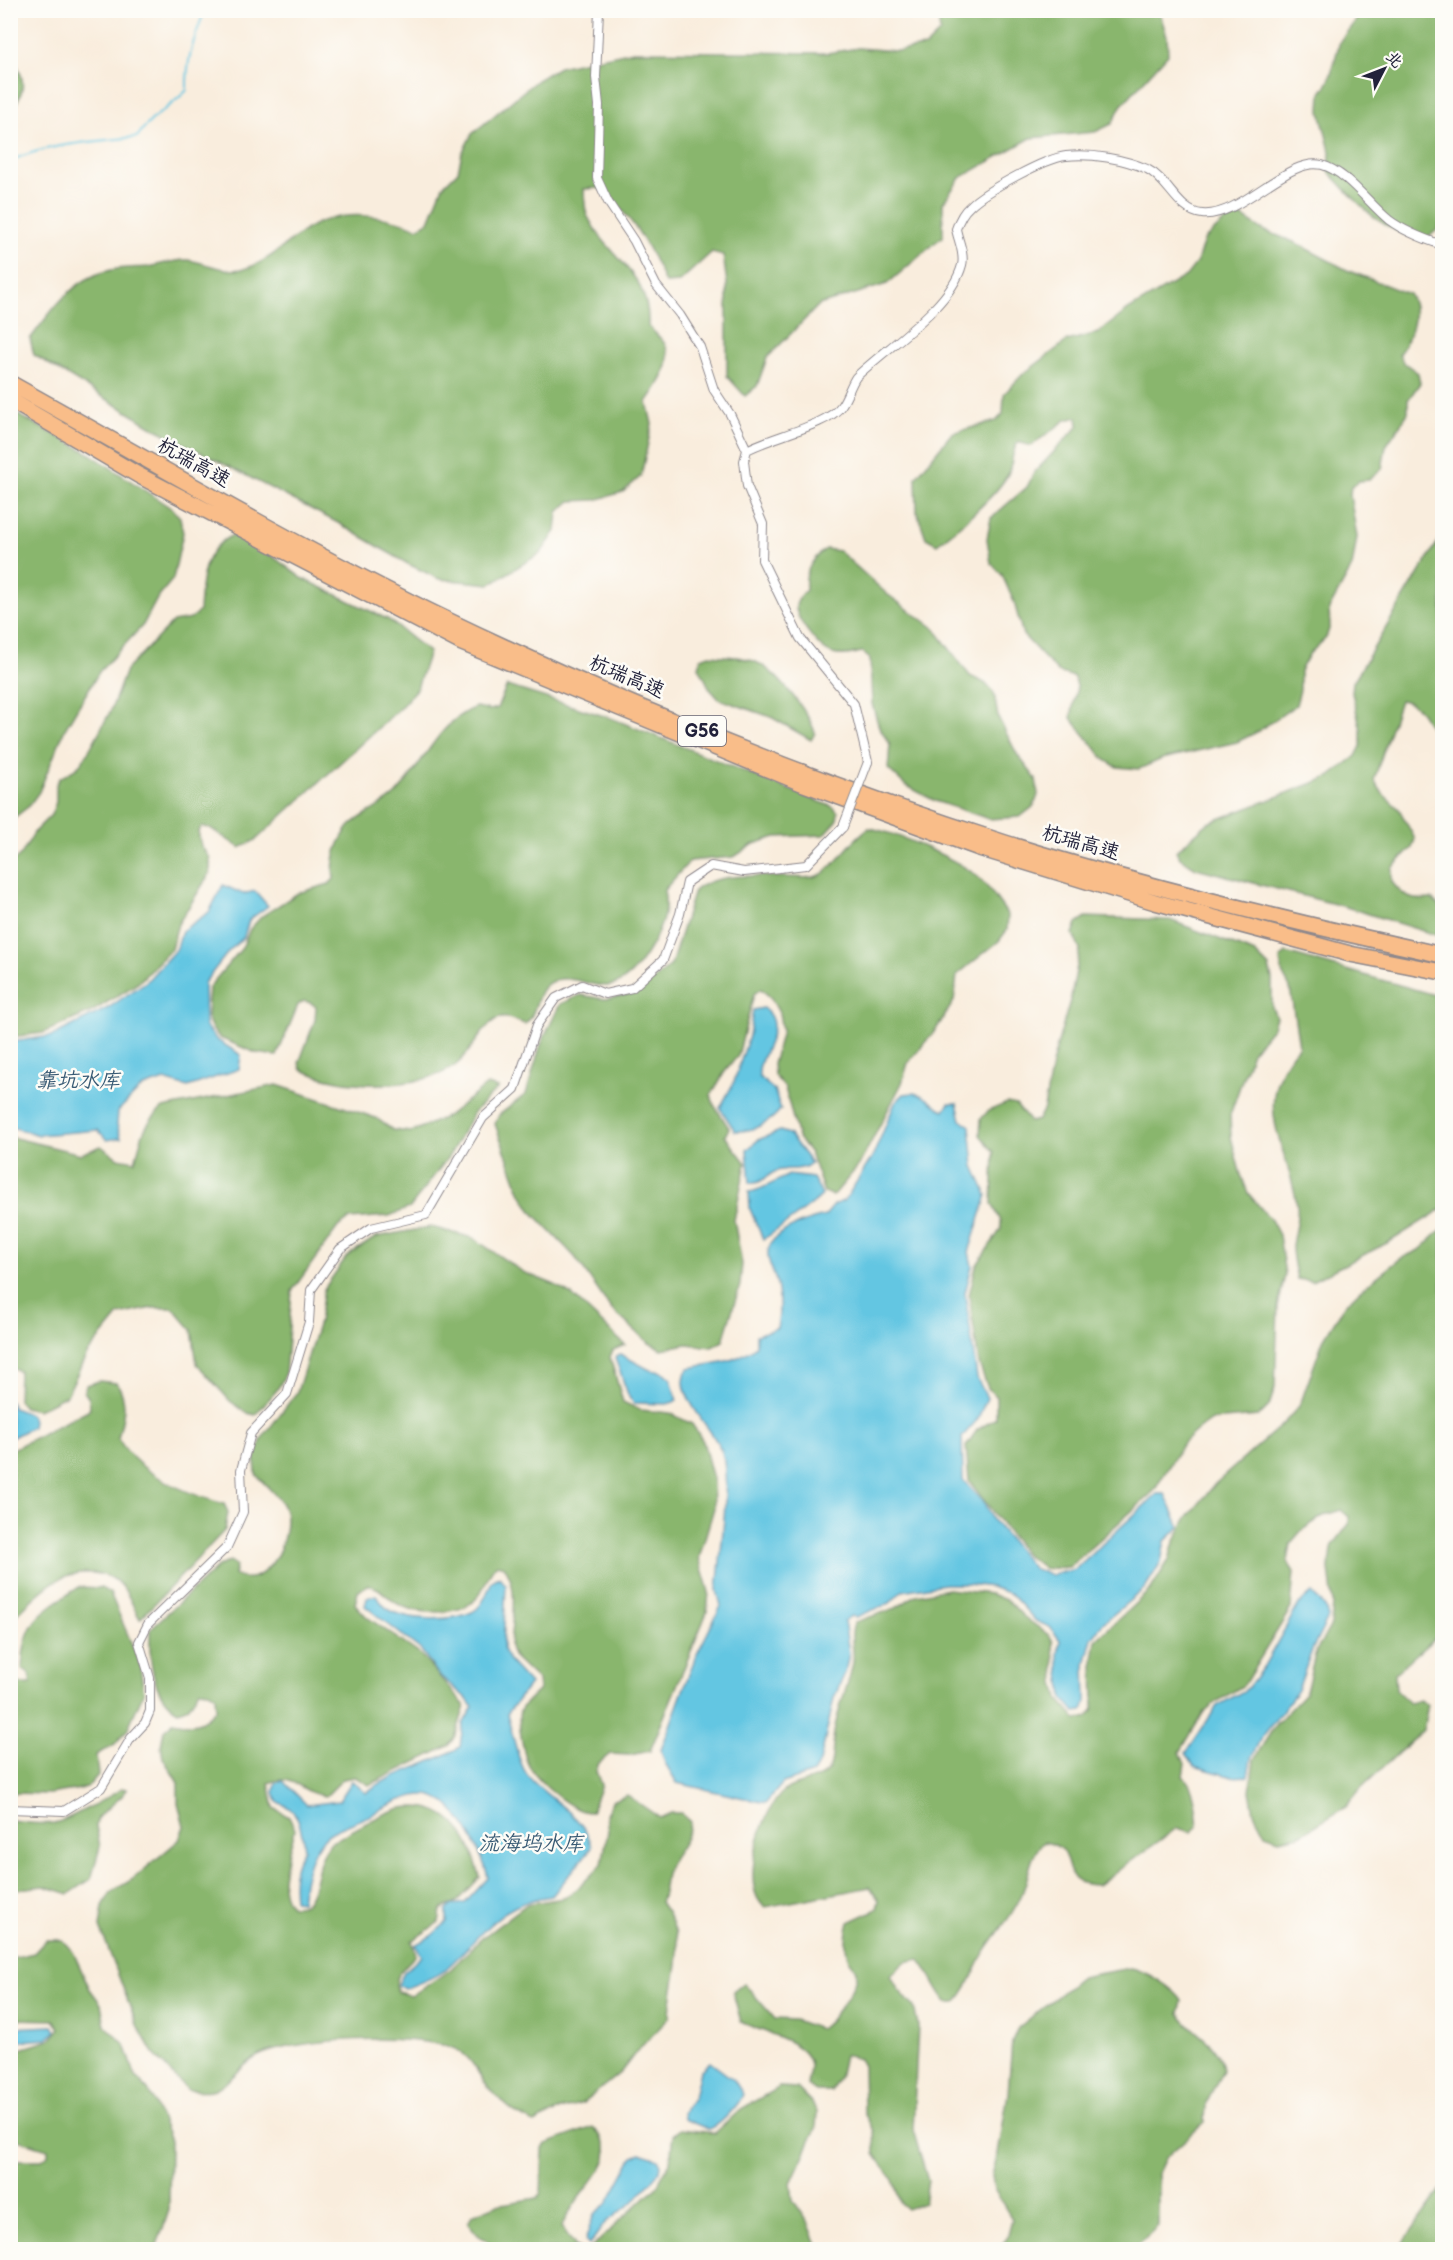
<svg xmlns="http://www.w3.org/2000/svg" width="1453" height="2260" font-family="'Balsamiq Sans','LXGW WenKai TC',sans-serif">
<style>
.forest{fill:#89b66d;stroke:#566c54;stroke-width:1.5}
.water{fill:#64c6e2;stroke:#43748e;stroke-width:1.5}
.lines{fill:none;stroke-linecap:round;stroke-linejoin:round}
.stream{stroke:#64c6e2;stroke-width:2}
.street-casing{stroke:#8e888c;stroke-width:10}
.highway-casing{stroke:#8e888c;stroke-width:18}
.street{stroke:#fff;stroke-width:8}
.highway{stroke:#f9bd89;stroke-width:15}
.street-bridge-casing{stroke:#8e888c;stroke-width:10;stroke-linecap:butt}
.street-bridge{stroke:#fff;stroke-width:8}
.labels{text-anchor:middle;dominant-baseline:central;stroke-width:5;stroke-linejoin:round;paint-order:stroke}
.shield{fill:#fdfcf7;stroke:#646373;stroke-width:1.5}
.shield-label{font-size:18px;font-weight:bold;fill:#22223b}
.street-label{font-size:20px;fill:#22223b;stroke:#fdfcf7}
.water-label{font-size:21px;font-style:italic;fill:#395b75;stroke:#fdfcf7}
</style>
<rect width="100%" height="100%" fill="#fdfcf7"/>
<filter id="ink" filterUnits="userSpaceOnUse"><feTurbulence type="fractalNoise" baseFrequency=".0167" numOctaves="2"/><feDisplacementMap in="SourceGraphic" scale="12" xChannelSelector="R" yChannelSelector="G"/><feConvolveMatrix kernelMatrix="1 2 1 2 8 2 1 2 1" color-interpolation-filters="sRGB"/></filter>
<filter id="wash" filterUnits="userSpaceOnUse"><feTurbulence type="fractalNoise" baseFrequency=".008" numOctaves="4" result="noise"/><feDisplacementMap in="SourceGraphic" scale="24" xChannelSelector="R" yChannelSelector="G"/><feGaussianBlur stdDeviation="1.35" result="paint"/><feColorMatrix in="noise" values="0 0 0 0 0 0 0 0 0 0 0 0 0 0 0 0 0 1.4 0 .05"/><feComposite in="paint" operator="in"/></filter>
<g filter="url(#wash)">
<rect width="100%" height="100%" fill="#f9eddd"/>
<!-- forest -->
<path class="forest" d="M930,11H1159L1167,36L1168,54L1121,106L1112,124L1095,132L1031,138L960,178L943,203V236L887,284L819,305L767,358L757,386L745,396L727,376V284L723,255L712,252L679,282L665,283C647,242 633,218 600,188L584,189C585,198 584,210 588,217C608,258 651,273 648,326C653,331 661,338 665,344C675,365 658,386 647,402L652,424L641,476L623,492L595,500L571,501L558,512L556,531L541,553L490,584L439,579L408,564L340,524L154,428L34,355L30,339C51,312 71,280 107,271C120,267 135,268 148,267C160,265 177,259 188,260C207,263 228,274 247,268C268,261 286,244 304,231C336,208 384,214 418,228L429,221L443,186L458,171L462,153L472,134L537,80L559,67L633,51L827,53L858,48L897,51L925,47L940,32L938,16Z
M1363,11H1442V220L1437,230L1425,240C1377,230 1361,205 1329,172L1330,151L1320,111L1321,93L1329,81L1340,41Z
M11,55C25,77 28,90 11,110Z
M1241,216L1263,230L1294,242L1347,270L1409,294C1421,313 1411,336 1399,354L1403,362L1418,373L1420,383L1408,400V413L1386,446L1382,469L1369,480L1359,481L1351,486L1350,495L1357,537L1352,567L1329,609L1330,626L1326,638L1310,653L1300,671V690L1296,705L1257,732L1237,742L1162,759L1139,769L1117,767L1105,760L1071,718L1077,686L1074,677L1058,672L1023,635L1014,602L1002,575L991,563L987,539L991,518L1027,487L1034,473L1078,426L1077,417L1066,420L1031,446L1018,442C1010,454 1014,464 1007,476C996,495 956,531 937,544L926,538L917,512L916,477L952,433L996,421L1003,414L1004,394L1022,375L1067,341L1098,333L1128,310L1186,276L1197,262L1204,240L1226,220Z
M11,411L87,452L171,508L180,517L183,533L173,579L158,597L143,625L99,672L65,729L39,792L28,807L11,820Z
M233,535L264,550L302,578L389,620L429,652L417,688L399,709L256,840L240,848L210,828L202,827L198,831L201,846L210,858V873L178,924L171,949L138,983L93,1011L43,1033L11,1037V863L21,855L35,831L51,815L56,802V784L60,778L77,768L86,756L111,710L126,670L173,622L191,619L199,611C201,581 202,549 233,535Z
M1442,535V739C1423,729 1427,704 1400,700L1374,780L1383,794L1399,809L1415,839L1412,848L1392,868V882C1404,898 1412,901 1432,899L1442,909V937L1346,907L1196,868L1180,858L1176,851L1208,823L1329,777L1356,756L1361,746V730L1352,693L1353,682Z
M826,549L839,551L887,594L934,628L970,676L985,683L994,693L998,717L1017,754L1036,779L1038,795L1034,806L1020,817L989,819L935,801L905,785L888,769L890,744L879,727L872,704L870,659L862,652C853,654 842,657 833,654C820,651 796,619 796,607C796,600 802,595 806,590C804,573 811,559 826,549Z
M709,655C724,656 742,656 756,662C776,671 809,712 815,733L811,740L771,717L719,699L710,689L699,667L701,658Z
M507,686L611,718L833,807L838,812L837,821L824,835L776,837L754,844L734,857L690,861L664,890C665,896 666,903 665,909C662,933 634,986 606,986C588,986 569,973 551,982C534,990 539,1013 525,1024C515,1021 505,1014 495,1020C481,1029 470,1054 456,1065C421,1091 338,1089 301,1069L299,1063L315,1020L316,1007L311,1003L304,1001L298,1005L277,1056L256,1053L220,1038L212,1029L207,1017L209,987L242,948L250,929L262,916L298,893L329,884L334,879C331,859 337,843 349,827C359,815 382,807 395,795C422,767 438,721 476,707L490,710L497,708Z
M869,828C894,832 960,860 979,878C990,888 999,903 1008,915L1007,930L999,941L957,975L954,1001L937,1028L908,1063L902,1083L859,1165L833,1196L824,1192L810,1153L798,1138L785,1088L774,1075L773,1064L782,1031L779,1013L771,998L761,989L754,994L738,1056L727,1068L711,1095L714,1105L729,1128L725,1136L746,1163L734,1220L742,1264L740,1285L723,1341L712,1347L687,1344L662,1349L649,1343L611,1309L575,1257L533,1213L521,1194L495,1124L499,1115L526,1094L541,1044L560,1004L580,995L605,999L638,993L671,965L694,891C714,872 758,876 785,877C796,877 812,880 822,874C840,862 850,840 869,828Z
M1086,917L1170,920L1255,953L1269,967L1272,979V1007L1276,1017L1273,1027L1252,1052L1230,1115L1231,1137L1240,1172L1248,1193L1271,1220L1279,1235L1285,1275L1278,1307L1275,1388L1269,1406L1259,1416L1211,1420L1196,1431L1183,1443L1154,1491L1142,1502L1069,1567L1045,1569L1025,1554L969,1481L966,1446L977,1430L996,1418V1397L988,1388L979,1364L969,1295L976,1266L1001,1229V1221L992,1204L994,1152L980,1135L981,1119L988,1111L1007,1103L1016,1105L1030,1122L1038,1120L1044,1108L1053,1060L1071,997L1080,950L1073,934L1077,923Z
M1286,953L1442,997V1209L1391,1241L1312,1281L1297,1279C1295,1269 1292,1258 1292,1247C1293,1234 1299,1219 1297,1206C1289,1145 1247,1103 1299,1046L1290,988L1283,975L1280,959Z
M277,1085L376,1118L393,1130L411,1132L446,1117L487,1085L498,1088L474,1112L449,1156L410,1208L389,1216L350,1219L338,1227L292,1291L285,1375L277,1390L255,1415L247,1413L230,1401L197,1364L192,1330L173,1308H152L119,1315L87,1354L67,1395L38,1410L24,1407L18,1400L19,1371L11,1368V1137L81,1154L101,1146L118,1158L135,1161C143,1136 141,1126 163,1108Z
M431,1227L473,1238L523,1272L555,1285L572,1295L625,1345L613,1350L610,1357L623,1402L640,1410L670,1413L692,1424L703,1441L713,1479L714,1508L699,1558L709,1592L707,1612L650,1751L630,1755L610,1754L599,1763L596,1771L601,1785L591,1812C573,1813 539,1783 529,1766C524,1758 517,1720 520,1711C523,1704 533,1696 539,1690L538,1680L513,1656L510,1647C511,1622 520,1587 504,1566L497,1564C486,1574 485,1591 475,1600C458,1616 418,1615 398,1604C385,1597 382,1587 367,1585L358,1592L355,1604L367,1617L421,1655L465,1706L455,1738L449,1746L369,1785L355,1777L343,1779L326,1796C300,1794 295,1772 269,1783L274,1808L289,1817L295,1829C290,1853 273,1885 291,1906C297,1906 304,1906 308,1900C319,1883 315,1862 330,1843C347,1834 386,1810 402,1808C450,1801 470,1836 480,1877L458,1901L441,1910L439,1922L412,1941L416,1955C406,1966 391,1976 398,1992L411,1996L451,1969L482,1938L527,1904L564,1898L576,1890L602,1864L608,1831L606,1815L612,1801L627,1795L660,1818L671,1813H681L690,1822C689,1840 677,1850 669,1865C663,1877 666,1890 660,1902C693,1946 671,1971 670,2017L636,2052L621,2072L583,2103L557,2111L535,2123C517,2117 502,2102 489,2088C476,2073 473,2056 453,2048C412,2033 297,2038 258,2056C242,2064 232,2082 215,2089C207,2092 195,2090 187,2090L153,2053L137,2025L100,1927L103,1906L111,1892L133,1879L179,1840L184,1826L178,1803V1783L163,1758L161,1746L164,1730L173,1722C193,1726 202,1725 216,1709L215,1695L209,1691L199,1690L189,1707L178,1711C151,1696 149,1658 150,1629L219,1566L230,1561L236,1565L234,1575C268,1592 291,1538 285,1511C281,1497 264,1485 256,1474L255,1459L262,1438L297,1392L319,1322L324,1289L347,1256L376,1237Z
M1442,1229V1632L1395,1673L1396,1690L1409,1703L1420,1700L1428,1705L1423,1730L1361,1788L1346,1807L1300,1835L1279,1839L1265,1834L1254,1813L1250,1791L1254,1759L1276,1724L1306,1692L1316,1651L1331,1625L1333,1604L1329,1569L1331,1548L1349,1524V1517L1341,1510L1325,1515L1302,1530L1290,1544L1287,1561L1294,1572L1291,1608L1244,1685L1213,1704L1203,1713L1180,1752L1185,1764L1183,1776C1196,1788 1196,1809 1198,1826L1191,1832L1177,1828L1098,1885C1093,1885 1084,1884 1079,1882C1060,1870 1076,1847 1044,1842C1028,1856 1030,1877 1021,1896C1010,1921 993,1936 981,1958C973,1974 968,1989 956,2002H947C935,1989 931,1973 919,1959L905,1962L891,1975L898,1989L914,2007L918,2025L913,2130L928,2181L924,2203L907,2209L901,2204L893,2180L875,2154L874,2131L864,2113L863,2066L859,2059L844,2055L839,2078L831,2091H816L807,2085C808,2079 810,2072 810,2066C809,2041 760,2032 741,2022L733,1992L744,1983L775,2019L795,2020L820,2029C832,2021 858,1987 856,1971C855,1967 851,1963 849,1959C844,1949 846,1932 849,1922L877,1909L879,1900L870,1887L765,1907C738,1889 762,1808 784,1791C796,1781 820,1782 829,1769C834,1761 832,1743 834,1733C837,1709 849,1686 853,1662C855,1648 848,1635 855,1622L896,1608L916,1595L948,1589L991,1594L1008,1601L1023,1616L1050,1636L1053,1642L1055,1683L1059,1699L1077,1720L1088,1717L1094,1709L1093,1659L1096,1640L1151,1589L1169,1560L1173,1545L1185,1521L1215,1484L1285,1422L1300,1405L1323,1340L1344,1306L1359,1291L1400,1259L1421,1249Z
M99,1381L117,1383C129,1403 123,1417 118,1438C138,1474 185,1493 224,1504L228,1512L225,1530L140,1619C134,1609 129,1595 122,1586C114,1577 104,1574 93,1573C56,1569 36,1597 11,1620V1450L90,1409L89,1398L84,1392L86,1385Z
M79,1587L101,1588L110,1593L139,1661L144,1692L127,1730L115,1744L96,1755L98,1775L87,1788L49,1794L11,1793V1684H31L29,1674L22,1669C24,1619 40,1613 79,1587Z
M122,1788L126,1789L122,1796L98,1817L96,1826L100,1847L91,1879L69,1894L44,1886L11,1890V1821C24,1822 40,1825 54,1823C64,1822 113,1795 122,1788Z
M46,1940H62L73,1952L90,1989L101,2004L105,2025L125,2045L136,2077L148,2090L155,2104L170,2141L169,2210L156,2249H11V2160H42L48,2155V2149L11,2138V2052L50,2040L60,2028L54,2020L11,2019V1958L34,1953Z
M1130,1968C1145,1970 1174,1988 1182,2001L1179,2013C1195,2037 1219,2041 1223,2070L1206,2103L1205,2122L1165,2158L1158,2173V2226L1133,2249H999L1007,2238L1012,2219L994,2189L992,2175L998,2154L1008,2093L1012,2041L1018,2028L1081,1977Z
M779,2087L797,2088L812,2103L817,2112L816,2128L791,2183L793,2200L808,2222L819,2249H590L657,2186L670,2162L673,2135L680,2129L715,2133L741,2109Z
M593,2127C619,2154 603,2166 584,2191C575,2202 568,2214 561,2227L577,2248L582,2249H490L493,2245L478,2235L468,2223L472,2215L496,2205L537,2198L541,2193L543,2149L546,2144Z
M1442,2188V2249H1393L1402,2244Z"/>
<!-- water -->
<path class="water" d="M223,885L243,894L255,891L268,906L249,920L244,937L229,951L204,983L205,1026L217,1040L241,1055L239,1069L188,1087L164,1080L141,1088L118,1111L117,1125L121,1138L107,1140L98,1130L39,1135L11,1127V1042L52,1036L108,1008L147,981L177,948L182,931L209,912Z
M763,1008C789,1027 756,1054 759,1077L774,1090L781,1109C770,1123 753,1132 735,1131L720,1108L734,1082L749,1036L753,1010Z
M913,1093C928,1095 931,1105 944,1110L949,1103H957L961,1120L970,1126L974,1166L987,1195L969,1252L972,1266L965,1293L977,1378L987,1398L977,1420L962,1437L963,1480L983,1501L993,1520L1034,1569L1052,1575L1075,1569L1157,1494H1165L1180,1527L1165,1541L1161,1562L1145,1588L1103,1623L1092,1638L1085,1664L1086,1701L1083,1711L1075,1712L1063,1698L1058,1655L1060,1640L1050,1627L1036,1621L1011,1594L991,1587L968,1584H945L902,1591L890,1603L856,1617L851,1616L844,1621L849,1653L845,1673L834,1698L820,1762L813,1773L783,1783L766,1803L677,1783L665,1763L661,1750L695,1658L721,1606L717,1590C720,1557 731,1480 722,1452C714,1429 669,1390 689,1368C713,1363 737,1363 756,1346V1335L777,1328C780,1314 780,1295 776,1281C774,1273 768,1263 768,1255C766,1232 808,1220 825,1216L834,1205L845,1200L873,1156L895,1103L904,1094Z
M780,1131L789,1134L811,1163C802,1172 788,1167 777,1171C767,1174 762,1185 750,1183L747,1150L758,1140Z
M789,1175L813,1178L822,1195C819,1200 767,1238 763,1239L750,1209L749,1192C760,1191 778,1180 789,1175Z
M620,1354L650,1370L663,1372L671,1379L677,1401L667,1404L634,1403L629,1397L615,1358Z
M10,1401L13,1408L29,1414L33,1420L32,1427L11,1438Z
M499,1577L506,1585L503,1649L509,1661L530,1684L507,1714C512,1730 518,1764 528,1776C548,1801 584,1813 592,1847L552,1896C496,1903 484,1935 447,1968C436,1978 418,1983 404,1989L398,1985L404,1972L422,1956L415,1945L431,1936L447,1922V1910L452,1905L465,1903L488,1878C483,1853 455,1795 425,1795C405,1795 386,1807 369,1816C357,1822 343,1826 332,1832C310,1845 304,1878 301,1901L294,1900C292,1881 293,1864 304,1849C301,1828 301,1809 277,1802L274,1792L276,1783L283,1781L307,1805L339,1801L352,1781L366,1793C388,1774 433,1764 460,1747L463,1724L473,1707L466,1698L438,1674L421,1650L365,1606L367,1598L376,1595C379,1599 383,1606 388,1609C407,1621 451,1622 472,1612C483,1607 487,1592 492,1581Z
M1312,1593L1325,1607L1328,1618L1312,1650L1298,1690L1260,1740L1251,1758L1248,1776L1233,1777L1194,1766L1186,1753L1217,1706L1247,1689L1264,1666L1299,1604Z
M53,2026L56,2031L47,2039L11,2042V2028Z
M710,2062L734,2080L743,2094C740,2104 718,2128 708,2129L684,2119L683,2112L694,2097L700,2071Z
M640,2153L658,2159L661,2164L660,2171L632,2203L605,2223L589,2245L585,2241L594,2214L607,2204L632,2158Z"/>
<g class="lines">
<!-- stream -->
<path class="stream" d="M10,161C50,143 94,142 137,137C153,114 169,109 187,90C186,60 194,38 205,10"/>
</g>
</g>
<g filter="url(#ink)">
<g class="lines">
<!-- street casing -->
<g class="street-casing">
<path id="street" d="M599,10L596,77L599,105L597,178L608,202L634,241L656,285L680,315L700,347L714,390L730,414L747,450
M868,762L854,704L800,638L762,560L763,524L747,486L744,461L747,450C770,437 829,425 841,406C847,398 850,386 856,377C887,347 951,307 962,265C965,254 958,240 956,229C959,220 963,212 970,206C985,191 1046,158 1066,156C1091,153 1124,159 1147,169C1168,179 1178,212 1202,214C1241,218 1288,156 1322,165C1346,171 1370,205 1389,220C1405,232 1424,239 1442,245
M10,1809L64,1811L101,1788L131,1738L145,1723L150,1711V1678L139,1642L148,1624L227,1547L243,1512L241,1470L251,1433L287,1394L309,1322L311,1290L340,1249L371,1228L426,1215L483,1118L515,1089L537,1025L556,998L582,985L605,994L632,988L663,960L680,914L687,882L711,866L744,872L806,865L843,827"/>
</g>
<!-- highway casing -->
<g class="highway-casing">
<path id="highway" d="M10,383C172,473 330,567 498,644C659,719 836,789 1005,843C1149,888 1296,923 1442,955
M10,400L138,475L462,643L804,784L979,848L1155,902L1350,954L1442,972"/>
</g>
<!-- street -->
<use href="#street" class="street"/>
<!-- highway -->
<use href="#highway" class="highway"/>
<!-- street-bridge casing -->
<g class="street-bridge-casing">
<path id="street-bridge" d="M843,827L868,762"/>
</g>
<!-- street-bridge -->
<use href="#street-bridge" class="street-bridge"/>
</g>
</g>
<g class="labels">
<!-- shield labels -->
<rect class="shield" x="678" y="716" width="48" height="30" rx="4.5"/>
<g class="shield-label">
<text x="702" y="731">G56</text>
</g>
<!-- street labels -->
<g class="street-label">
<text transform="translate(194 463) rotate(29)">杭瑞高速</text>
<text transform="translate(627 677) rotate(23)">杭瑞高速</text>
<text transform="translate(1081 843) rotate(16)">杭瑞高速</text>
</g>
<!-- water labels -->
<g class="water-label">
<text x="78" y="1080">靠坑水库</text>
<text x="531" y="1843">流海坞水库</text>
</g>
</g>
<!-- margin -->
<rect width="1453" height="2260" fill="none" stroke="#fdfcf7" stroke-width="36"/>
<!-- north arrow -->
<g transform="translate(1384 69) rotate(48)" stroke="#fdfcf7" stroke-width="4.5" paint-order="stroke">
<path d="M0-4.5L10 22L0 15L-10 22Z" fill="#22223b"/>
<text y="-9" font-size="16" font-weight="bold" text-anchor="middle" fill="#22223b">北</text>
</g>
</svg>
